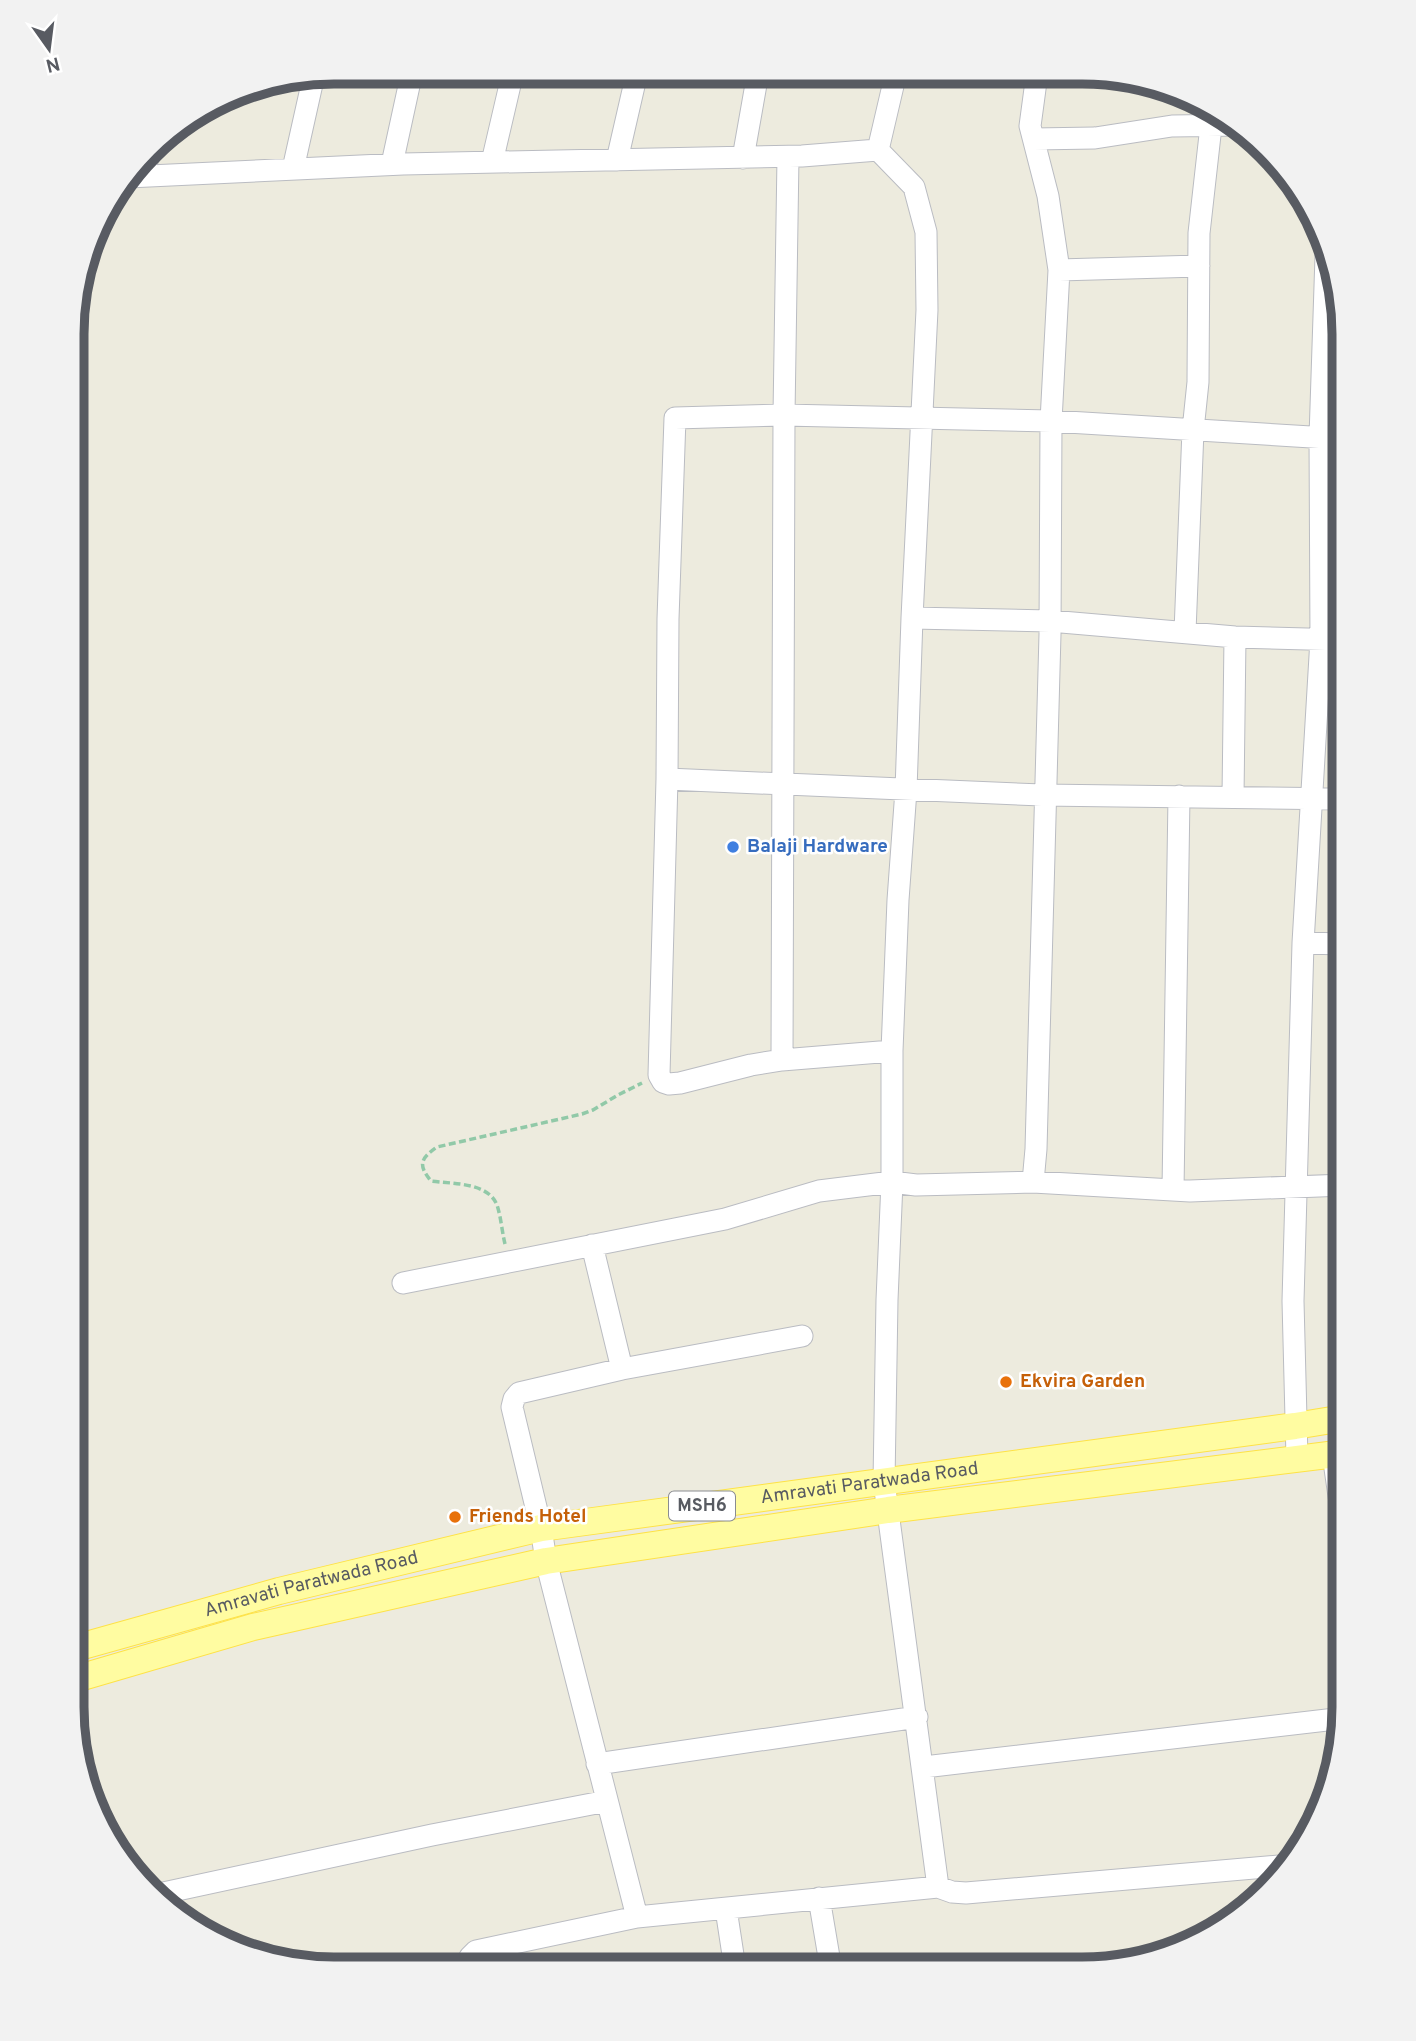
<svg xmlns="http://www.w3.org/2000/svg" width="1416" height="2041" font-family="Overpass,sans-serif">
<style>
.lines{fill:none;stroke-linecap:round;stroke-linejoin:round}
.minor-casing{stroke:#babcc2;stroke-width:23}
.major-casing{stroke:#fee246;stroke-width:28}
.path{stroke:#91c9a8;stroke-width:3.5;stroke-dasharray:7 3.5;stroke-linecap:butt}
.minor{stroke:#fff;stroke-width:21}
.major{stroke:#fffca1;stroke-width:26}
.shop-dot{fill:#3f7fe0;stroke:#fff;stroke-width:2.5}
.food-dot{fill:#e8710a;stroke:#fff;stroke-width:2.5}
.labels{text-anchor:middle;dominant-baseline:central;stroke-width:5;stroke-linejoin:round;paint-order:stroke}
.shield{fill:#fff;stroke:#8a8c91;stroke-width:2}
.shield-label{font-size:18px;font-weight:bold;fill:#585b62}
.shop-label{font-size:19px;font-weight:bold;fill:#366cbe;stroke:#fff;text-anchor:start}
.food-label{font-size:19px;font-weight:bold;fill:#c56008;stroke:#fff;text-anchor:start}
.street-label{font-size:19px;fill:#585b62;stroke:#fff}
.rim{fill:none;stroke:#585b62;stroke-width:9}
</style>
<rect width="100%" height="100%" fill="#edebde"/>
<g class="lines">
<!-- minor casing -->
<g class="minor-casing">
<path id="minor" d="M1034,139L1095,138L1172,126L1241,125
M878,150L896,73
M743,158L758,73
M617,160L637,73
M492,162L513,72
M392,164L412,72
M293,169L314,75
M139,176L156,143
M128,177L403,164L802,156L878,150L914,187L926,232L927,310L912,618L906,790L898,900L892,1051V1182L887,1300L884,1482L938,1887
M1059,270L1199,266
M912,618L1050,621L1235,637L1344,640
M1185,632L1193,430L1198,382L1199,233L1211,126
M667,779L1042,795L1344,799
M1233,797L1235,637
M1303,943L1344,944
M892,1051L782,1060L751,1065L680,1083L669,1084L663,1082L659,1075L667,779L668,619L675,418L784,415L1051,421L1344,439
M782,1060L784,415L788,157
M1033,1182L1036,1149L1050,634L1051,421L1059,270L1048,196L1030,126L1037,74
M1173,1190L1179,796
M592,1245L622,1369
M403,1283L725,1219L819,1191L892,1182L916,1185L1033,1182L1190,1191L1344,1185
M1333,1455L1344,1530
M1297,1458L1293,1301L1303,943L1321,639L1320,437L1326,256
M597,1764L917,1717
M924,1767L1344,1718
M154,1895L432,1835L607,1801
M819,1898L831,1969
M726,1909L735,1968
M637,1917L546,1561L541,1528L512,1407L514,1399L519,1393L622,1369L802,1336
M472,1968L470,1957L476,1951L637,1917L938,1887L952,1892L966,1893L1290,1865"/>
</g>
<!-- major casing -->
<g class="major-casing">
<g id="major">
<path id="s1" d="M72,1649L279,1591L541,1528L1295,1426L1344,1418"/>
<path d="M72,1680L253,1627L546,1561L888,1510L1344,1453"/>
</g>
</g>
<!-- path -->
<path class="path" d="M505,1244C502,1232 501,1217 497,1205C488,1182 452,1184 431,1181C418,1165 420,1159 437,1147L582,1114L593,1110L618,1095L642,1083"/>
<!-- minor -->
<use href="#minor" class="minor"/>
<!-- major -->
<use href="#major" class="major"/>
</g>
<!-- markers -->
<circle class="shop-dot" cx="733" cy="847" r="7"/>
<g class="food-dot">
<circle cx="1006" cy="1382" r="7"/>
<circle cx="455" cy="1517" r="7"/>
</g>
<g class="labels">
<!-- shield labels -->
<rect class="shield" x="669" y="1491.5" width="66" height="29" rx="5"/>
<g class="shield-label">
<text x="702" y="1506">MSH6</text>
</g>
<!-- shop labels -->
<g class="shop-label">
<text x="747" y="847">Balaji Hardware</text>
</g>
<!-- food labels -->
<g class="food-label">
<text x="1020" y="1382">Ekvira Garden</text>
<text x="469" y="1517">Friends Hotel</text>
</g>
<!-- street labels -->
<g class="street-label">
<text stroke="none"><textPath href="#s1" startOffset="816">Amravati Paratwada Road</textPath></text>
<text stroke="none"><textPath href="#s1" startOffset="248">Amravati Paratwada Road</textPath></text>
</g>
</g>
<!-- crop -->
<path d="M0 0H1416V2041H0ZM334 84H1082A250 250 0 0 1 1332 334V1707A250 250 0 0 1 1082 1957H334A250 250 0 0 1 84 1707V334A250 250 0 0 1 334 84Z" fill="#f2f2f2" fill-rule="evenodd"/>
<path class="rim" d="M334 84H1082A250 250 0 0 1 1332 334V1707A250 250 0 0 1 1082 1957H334A250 250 0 0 1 84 1707V334A250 250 0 0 1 334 84Z"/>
<!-- north arrow -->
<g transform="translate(49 49) rotate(166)" stroke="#ffffff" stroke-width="5" paint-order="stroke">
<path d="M0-5L12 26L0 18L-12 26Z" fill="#585b62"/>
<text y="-10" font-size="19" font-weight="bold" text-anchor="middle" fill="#585b62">N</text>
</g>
</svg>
